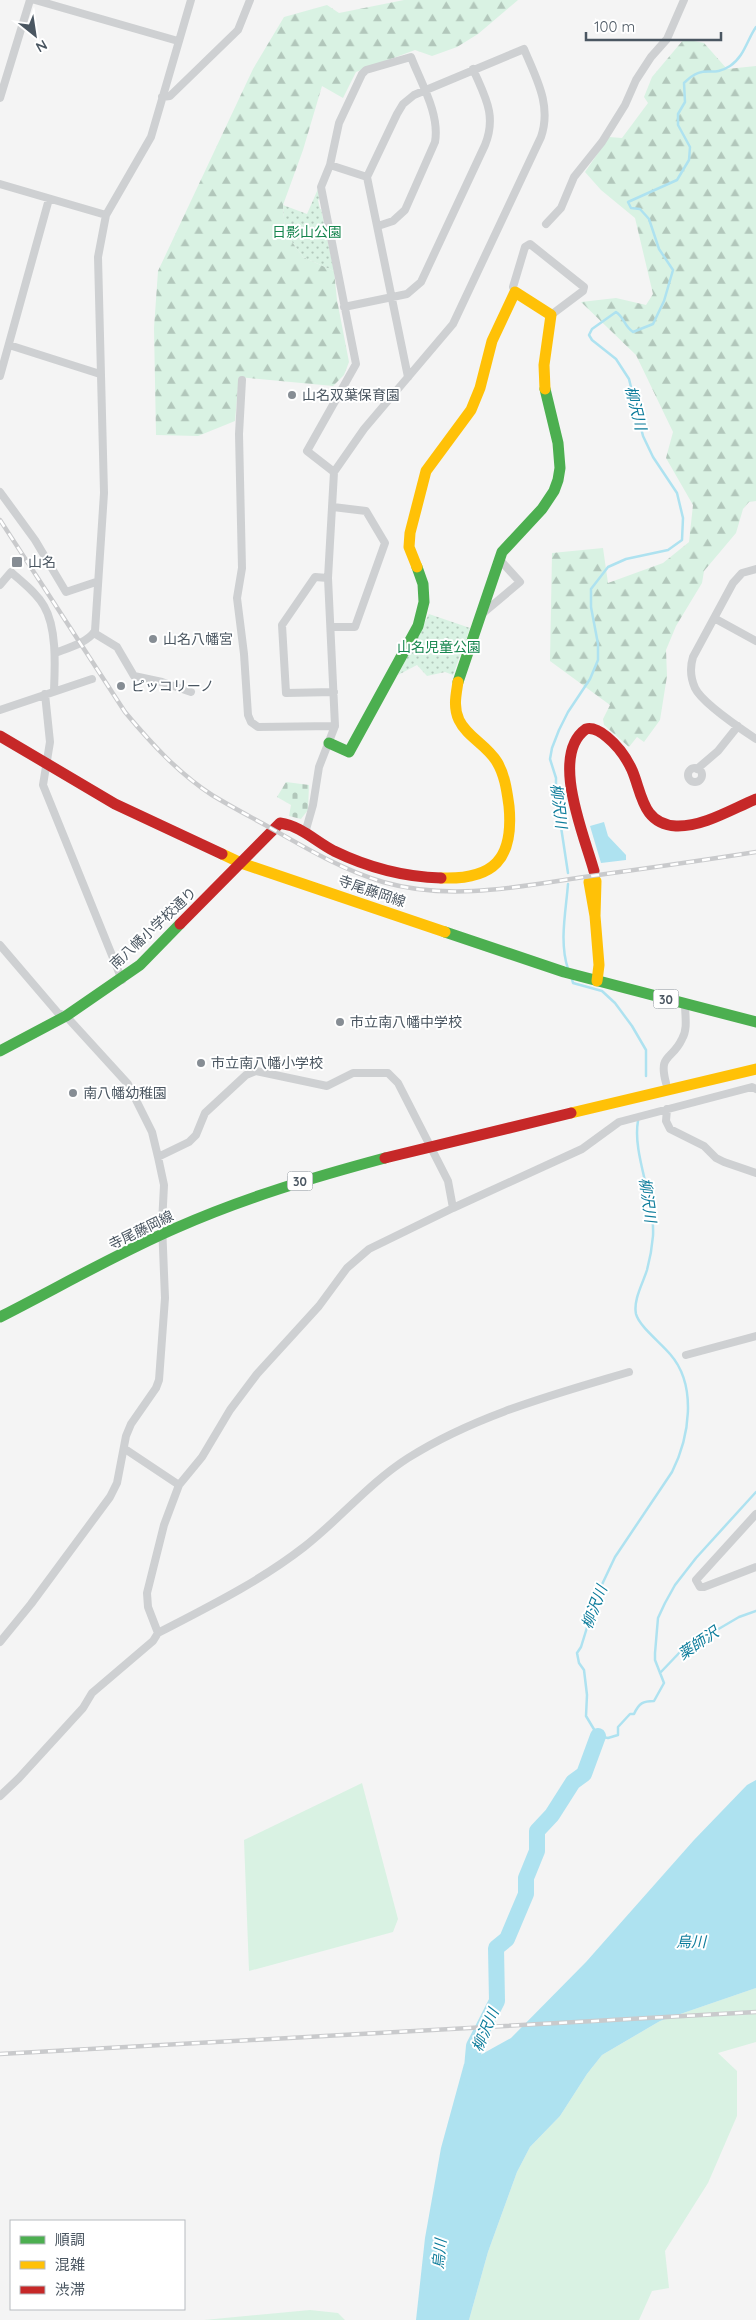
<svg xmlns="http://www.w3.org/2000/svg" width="756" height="2320" font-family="Quicksand,'Noto Sans JP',sans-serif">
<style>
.green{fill:#d9f2e3}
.forest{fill:url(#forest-firs)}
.cemetery{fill:url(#cemetery-stones)}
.park{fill:url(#park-dots)}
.water{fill:#aee2f0}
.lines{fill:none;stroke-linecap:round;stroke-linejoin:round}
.stream{stroke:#aee2f0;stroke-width:2.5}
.river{stroke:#aee2f0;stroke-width:16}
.street{stroke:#ced0d2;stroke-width:8}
.fast{stroke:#4caf50;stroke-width:11}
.slow{stroke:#ffc107;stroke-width:11}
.jam{stroke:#c62828;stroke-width:11}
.rail-casing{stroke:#c9cacc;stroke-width:4.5}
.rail{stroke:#fff;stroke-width:2.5;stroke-dasharray:8;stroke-linecap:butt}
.poi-dot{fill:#868d94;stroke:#fff;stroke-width:2}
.labels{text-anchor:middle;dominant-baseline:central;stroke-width:4;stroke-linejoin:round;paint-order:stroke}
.shield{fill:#fff;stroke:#808990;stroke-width:1}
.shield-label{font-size:12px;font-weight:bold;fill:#4a5661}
.park-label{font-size:14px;fill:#17864f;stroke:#fff}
.poi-label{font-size:14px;fill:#4a5661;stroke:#fff;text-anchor:start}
.street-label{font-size:14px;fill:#4a5661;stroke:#fff}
.water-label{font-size:15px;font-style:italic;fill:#0c7c9b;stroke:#fff}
</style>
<defs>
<pattern id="forest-firs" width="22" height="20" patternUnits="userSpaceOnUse" patternTransform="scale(1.25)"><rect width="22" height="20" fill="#d9f2e3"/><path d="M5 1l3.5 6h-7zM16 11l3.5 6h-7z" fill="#b2c7bb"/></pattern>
<pattern id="cemetery-stones" width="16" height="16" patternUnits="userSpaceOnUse" patternTransform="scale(1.25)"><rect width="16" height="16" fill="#d9f2e3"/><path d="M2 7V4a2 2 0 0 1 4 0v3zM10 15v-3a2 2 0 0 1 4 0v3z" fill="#b2c7bb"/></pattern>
<pattern id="park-dots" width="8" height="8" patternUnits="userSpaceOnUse" patternTransform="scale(1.25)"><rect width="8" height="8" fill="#d9f2e3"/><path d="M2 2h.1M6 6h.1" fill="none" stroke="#b2c7bb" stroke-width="1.8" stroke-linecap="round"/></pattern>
</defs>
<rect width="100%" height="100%" fill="#f4f4f4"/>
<!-- green -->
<path class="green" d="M362,1783L398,1919L393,1932L249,1971L244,1840Z
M756,1988V2042L718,2053L737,2071V2116L708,2183L665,2251L669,2288L652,2291L639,2320H469L488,2252L517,2172L530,2147L560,2116L587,2074L602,2055L660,2021Z
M310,2310L338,2313L345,2320H204Z"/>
<!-- forest -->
<path class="forest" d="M404,0H518L478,34L457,47L432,56L415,50L356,72L343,98L322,86L303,150L283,205L285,232L303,257L334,271L337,300L349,362L344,375L333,386L239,377L235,421L198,436L156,435L154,328L158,271L253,69L284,17L327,5L339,13Z
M684,39L704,43L727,69L756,66V501L749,502L743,509L736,533L704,571L702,583L676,626L666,650L667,676L660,720L644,742L637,737L629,747L604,725L603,719L610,705L550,661L552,553L603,548L608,583L663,563L689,542L693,505L666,458L673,432L636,355L581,302L616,298L646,305L653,294L635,218L601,190L585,172L609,137L622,138L648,103L644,97L652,77Z"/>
<!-- cemetery -->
<path class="cemetery" d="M286,782L309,785L308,810L301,819L289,816L291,805L277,797Z"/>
<!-- park -->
<path class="park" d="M318,189L320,199L318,200L320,209H321L334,271L303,257L285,232L283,205L307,214Z
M429,614L470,628L453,675L445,672L427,676L417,665L398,675Z"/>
<!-- water -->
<path class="water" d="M604,822L608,836L626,855V860L601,863L590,826Z
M756,1780V1988L660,2021L602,2055L587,2074L560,2116L530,2147L517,2172L488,2252L469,2320H416L425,2238L441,2148L464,2064L511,2038L586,1962L694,1840L747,1785Z"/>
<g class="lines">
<!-- stream -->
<path class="stream" d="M568,873L556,794V778L550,759L552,748L559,730L568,712L590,679L598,660V644L591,607V589L608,567L626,559L668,550L682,540L683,518L677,493L653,457L643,436L629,379L616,359L592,340L589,335L592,329L616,312C624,317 624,326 633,332L653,324L664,301L673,270L659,249L649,219L640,209L631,208L628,202L677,180L689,160L690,147L678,125V114L685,102L684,83C705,62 710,79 730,66C744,57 747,40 756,27
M568,884C566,911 559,942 568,969
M572,979L573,983L602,991L615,1003L632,1026L646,1050V1076
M638,1121C632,1153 655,1199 653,1236C652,1248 650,1259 647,1270C643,1283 633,1300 636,1314C639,1326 661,1343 670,1354C698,1386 689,1438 672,1472L615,1557L597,1595L581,1647L577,1653L579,1663L584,1670L587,1695L586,1716L598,1736L608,1738L618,1735V1727L630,1714H634C639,1703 643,1701 654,1701L664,1683L655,1660V1653L658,1618L665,1603L675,1585L696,1558L756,1492
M660,1673L681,1651L739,1617L756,1611"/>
<!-- river -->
<path class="river" d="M471,2079L474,2046L497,2001L496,1948L507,1939L526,1894V1878L537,1851V1831L552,1815L573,1782L584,1774L598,1736"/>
<!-- street -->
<path class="street" d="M35,0L178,41
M162,97L170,96L238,30L250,0
M0,98L30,0
M330,165L367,177
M0,184L106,215
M546,224L561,208L574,177L602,142L625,105L636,80L651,57L667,39L684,0
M515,292L513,287L525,247L530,244L584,287L583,291L551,315
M344,307L407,294L421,282L485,145C497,115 485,97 473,69
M9,345L100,374
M0,376L49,199
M242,380L239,434L242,568L237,598L244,654L248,715L251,722L258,727L335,726
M334,472L307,451L356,364L321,187L330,165L339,123L362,74L366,70L411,57C421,83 440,114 435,142L405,210L393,221L378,226
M0,492L35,540L66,592L96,582
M756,569L742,573L733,583L693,657C690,667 690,677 695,688C702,703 741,729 756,739
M328,578L315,577L282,625L286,693L334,692
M0,585L11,572C23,583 36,592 44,606C57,628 55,666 54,691
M482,614L520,582L500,560
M714,618L756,641
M332,627H355L385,543L366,511L333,507
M94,633L117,647L134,676L162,682L191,692
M55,653C68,648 87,643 95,631L104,493L98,257L106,215L151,137L191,0
M45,694L50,742L43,785L122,980
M0,710L92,679
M688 775a7 7 0 1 1 14 0a7 7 0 1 1-14 0Z
M697,769L718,751L738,726
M305,833L313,805L319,767L335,726L328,578L334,472L364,429L453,324L541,137C552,105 536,78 524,49L414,95L403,104L397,114L367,177L408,377
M0,945L58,1013L66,1016L128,1084L152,1132L158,1157L164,1185L162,1224L165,1298L159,1380L156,1388L131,1424L126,1436L117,1483L110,1497L31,1604L0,1642
M666,1083C658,1053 672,1061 682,1039C688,1029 685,1016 685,1004
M667,1109L666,1121L670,1129L704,1146L716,1158L724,1162L756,1173
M158,1157L189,1142L196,1135L205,1113L246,1075L256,1071L327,1086L353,1073H388L398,1083L448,1181L453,1208
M686,1355L756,1336
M125,1449L179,1485
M756,1514L696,1580L700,1587H704L756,1567
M158,1633L148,1607L147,1593L164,1525L179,1485L202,1457L230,1410L257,1374L319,1306L347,1268L369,1249L453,1208L582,1149L619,1122L752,1087L756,1089
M0,1796L19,1778L83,1708L92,1693L153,1641L158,1633C208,1607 259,1582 304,1547C340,1519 369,1483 408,1458C476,1415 552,1395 629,1372"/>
<!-- fast -->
<path class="fast" d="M458,682L502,552L542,509L554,491L558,480L560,468L558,443L545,389
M329,743L349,752L418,626L424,602L423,584L417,567
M445,932L564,972L756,1022
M0,1051L66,1016L140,965L180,924
M0,1317C59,1287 116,1254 176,1228C244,1198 314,1177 385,1158"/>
<!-- slow -->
<path class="slow" d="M417,567L409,547L410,533L426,471L471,410L480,388L492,341L515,292L551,315L544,365L545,389
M222,854L241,863L445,932
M441,878C494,880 514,859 509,806C507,792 505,775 497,762C487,745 467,737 459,720C453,707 456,695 458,682
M589,882L595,916L596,881
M595,916L599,965L597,981
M571,1113L756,1069"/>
<!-- jam -->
<path class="jam" d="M0,736L115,804L222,854
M594,871C585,837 549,755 586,729C594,727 601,732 607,737C618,746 626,757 632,770C642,793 642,824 676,826C703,827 732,809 756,799
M180,924L280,823C301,826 315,841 334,851C367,867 405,877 441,878
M385,1158L571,1113"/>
<!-- rail casing -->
<g class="rail-casing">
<path id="rail" d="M0,520L125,712C150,742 178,773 212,795C230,806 249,816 267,826C304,847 342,870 383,882C449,901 518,887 584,877C642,869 699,861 756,852
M0,2054L756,2012"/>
</g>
<!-- rail -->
<use href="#rail" class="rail"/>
</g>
<!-- markers -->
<g class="poi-dot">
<circle cx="292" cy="395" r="5"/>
<rect x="11" y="556" width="12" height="12" rx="2.5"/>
<circle cx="153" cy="639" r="5"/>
<circle cx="121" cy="686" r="5"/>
<circle cx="340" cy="1022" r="5"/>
<circle cx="201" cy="1063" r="5"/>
<circle cx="73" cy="1093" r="5"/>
</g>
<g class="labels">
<!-- shield labels -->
<g class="shield">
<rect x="653.5" y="989.5" width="25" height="19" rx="4"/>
<rect x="287.5" y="1171.5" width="25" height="19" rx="4"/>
</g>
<g class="shield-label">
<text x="666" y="999">30</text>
<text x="300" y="1181">30</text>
</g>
<!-- park labels -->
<g class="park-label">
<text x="307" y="232">日影山公園</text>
<text x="439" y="647">山名児童公園</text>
</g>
<!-- poi labels -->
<g class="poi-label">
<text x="302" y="395">山名双葉保育園</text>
<text x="28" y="562">山名</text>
<text x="163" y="639">山名八幡宮</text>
<text x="131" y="686">ピッコリーノ</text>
<text x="350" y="1022">市立南八幡中学校</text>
<text x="211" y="1063">市立南八幡小学校</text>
<text x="83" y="1093">南八幡幼稚園</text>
</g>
<!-- street labels -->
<g class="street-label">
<text transform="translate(372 891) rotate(19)">寺尾藤岡線</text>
<text transform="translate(153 928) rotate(-43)">南八幡小学校通り</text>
<text transform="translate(141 1230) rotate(-26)">寺尾藤岡線</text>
</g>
<!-- water labels -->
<g class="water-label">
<text transform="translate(636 408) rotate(76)">柳沢川</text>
<text transform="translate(559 806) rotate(83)">柳沢川</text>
<text transform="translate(648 1200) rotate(82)">柳沢川</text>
<text transform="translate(594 1607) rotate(-69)">柳沢川</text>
<text transform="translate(698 1643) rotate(-34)">薬師沢</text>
<text x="691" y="1941">烏川</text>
<text transform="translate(485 2030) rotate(-67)">柳沢川</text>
<text transform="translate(439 2254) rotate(-84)">烏川</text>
</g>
</g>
<!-- legend -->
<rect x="10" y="2220" width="175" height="90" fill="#ffffff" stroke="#b7bbc0"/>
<rect x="20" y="2236" width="25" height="8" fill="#4caf50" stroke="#b7bbc0"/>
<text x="55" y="2245" font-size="15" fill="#4a5661">順調</text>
<rect x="20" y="2261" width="25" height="8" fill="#ffc107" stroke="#b7bbc0"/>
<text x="55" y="2270" font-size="15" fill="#4a5661">混雑</text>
<rect x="20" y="2286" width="25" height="8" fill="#c62828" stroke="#b7bbc0"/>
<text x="55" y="2295" font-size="15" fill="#4a5661">渋滞</text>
<!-- north arrow -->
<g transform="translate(35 35) rotate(150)" stroke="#ffffff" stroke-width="4" paint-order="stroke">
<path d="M0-4L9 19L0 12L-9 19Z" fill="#4a5661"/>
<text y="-8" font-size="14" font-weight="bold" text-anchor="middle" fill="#4a5661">N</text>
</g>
<!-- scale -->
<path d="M586 32v8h135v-8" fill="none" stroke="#4a5661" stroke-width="2.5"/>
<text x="594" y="32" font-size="15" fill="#4a5661" stroke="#ffffff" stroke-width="4" paint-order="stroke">100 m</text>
</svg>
